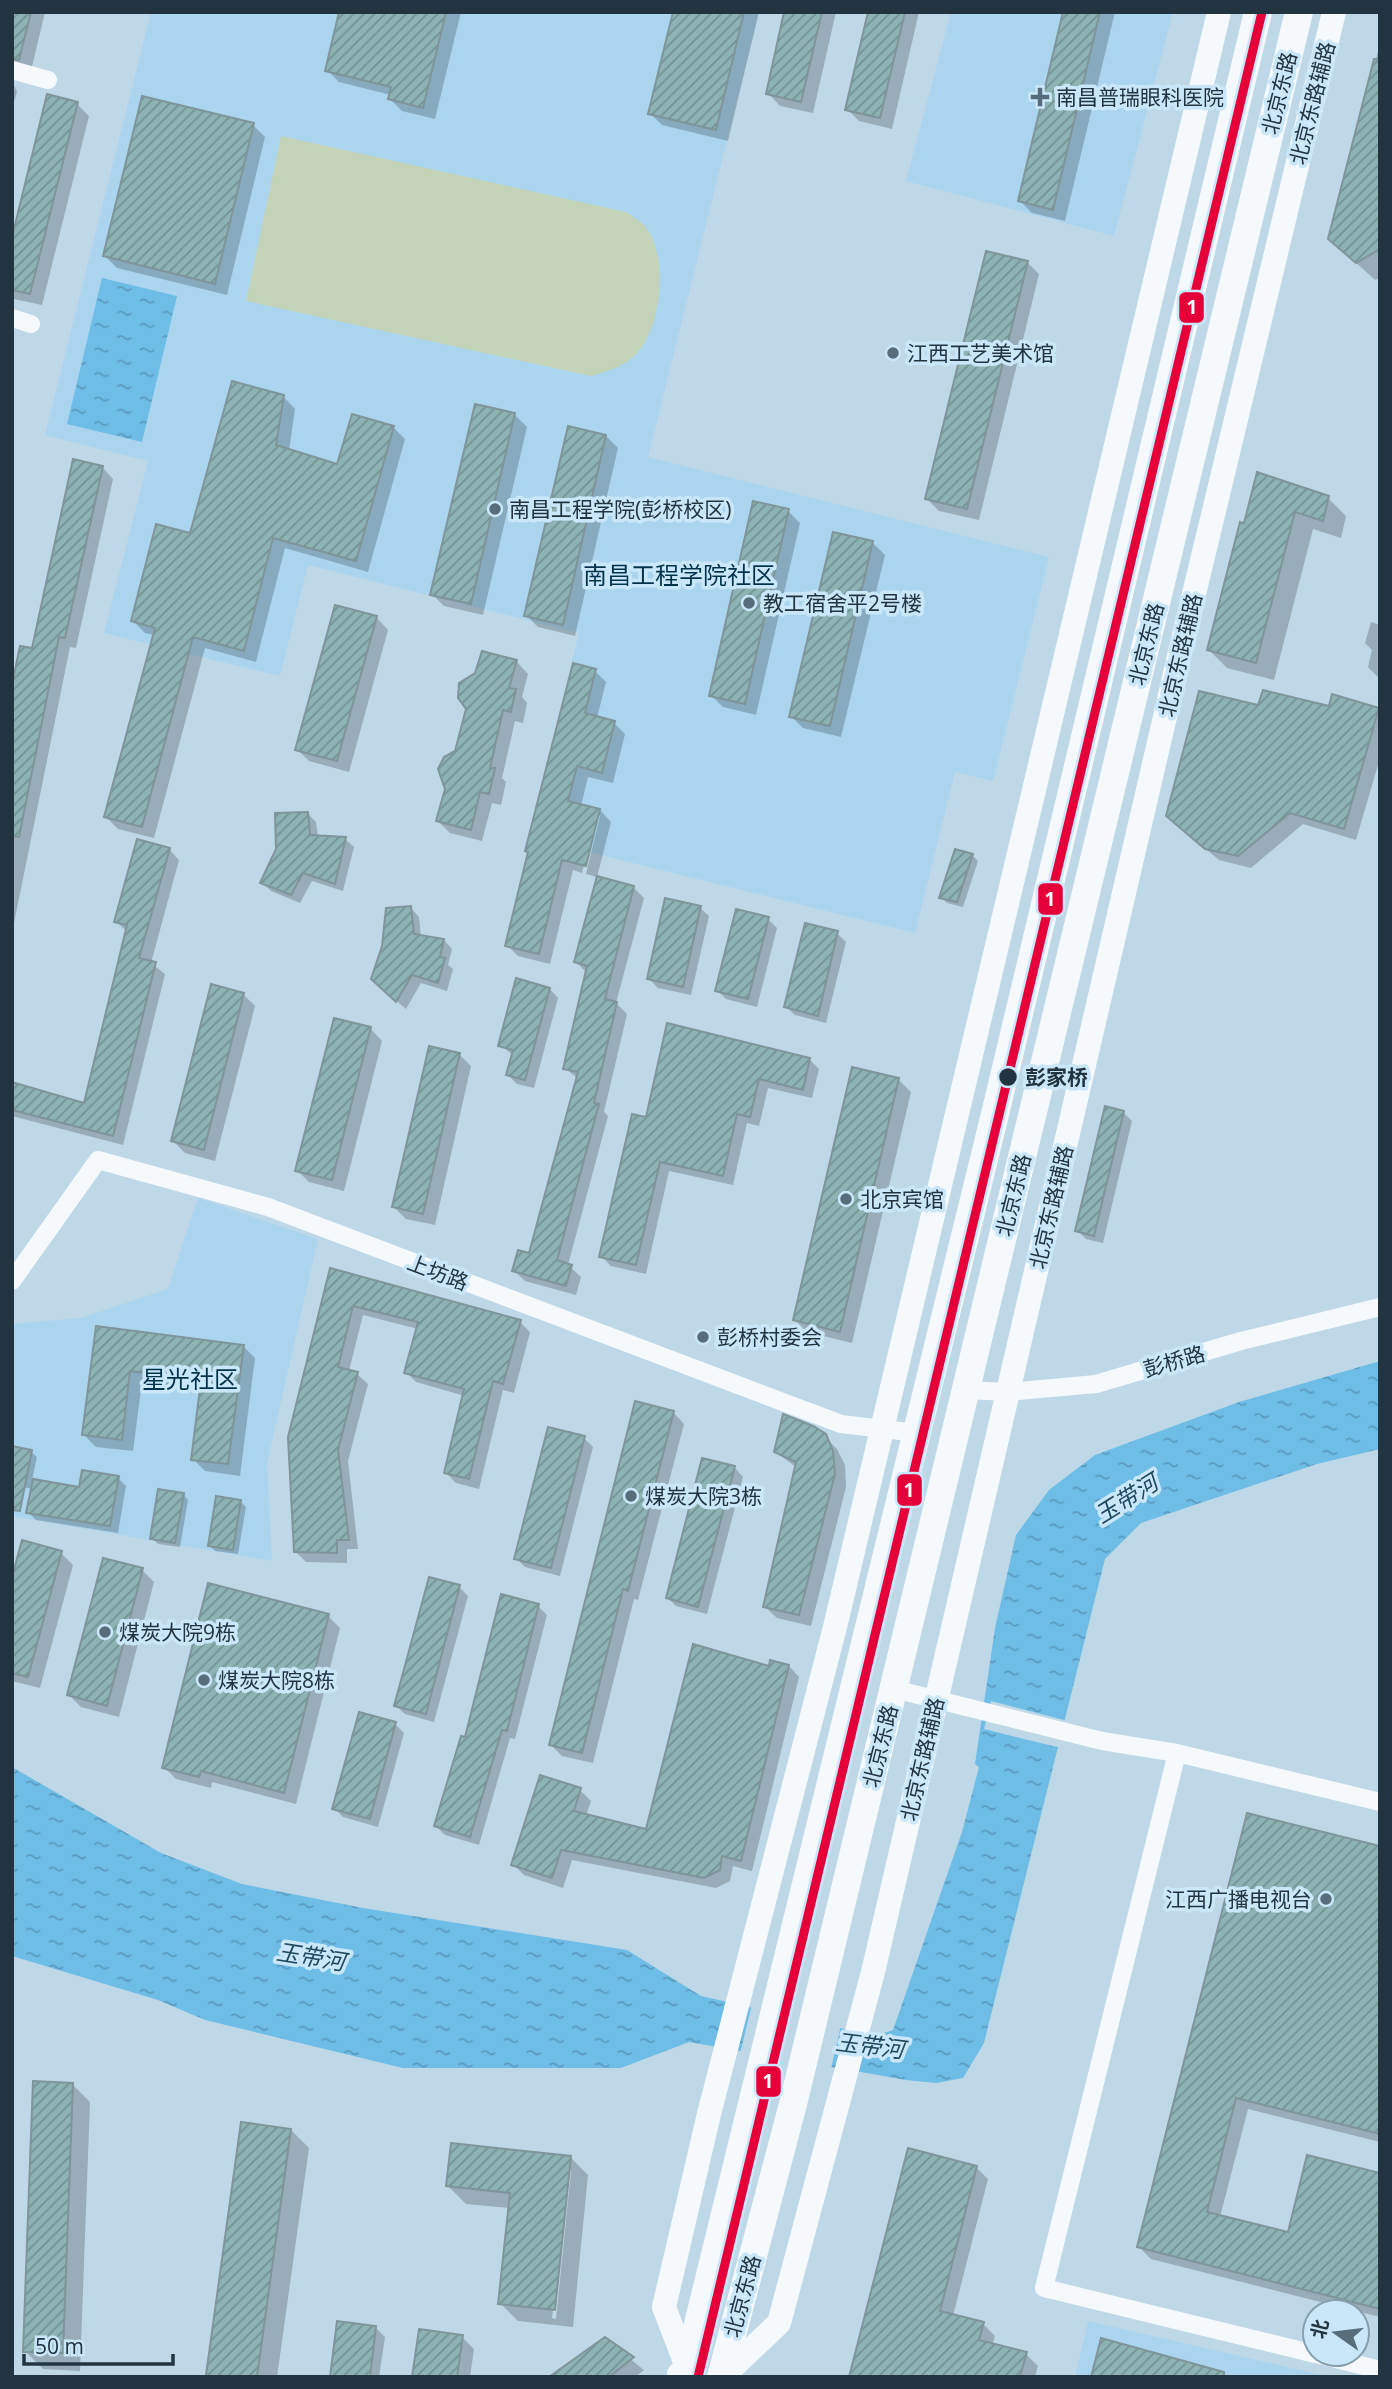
<svg xmlns="http://www.w3.org/2000/svg" width="1392" height="2389" font-family="'Open Sans','Noto Sans SC',sans-serif">
<style>
.built{fill:#abd5ef}
.park{fill:#c2d3b8}
.water{fill:url(#water-ripples)}
.pier{fill:#bed8e8}
.shadow{fill:#0003;fill-rule:evenodd}
.building{fill:url(#building-hatch);stroke:#7f959a;stroke-width:2}
.lines{fill:none;stroke-linecap:round;stroke-linejoin:round}
.street{stroke:#f5f9fc;stroke-width:18}
.secondary{stroke:#f5f9fc;stroke-width:24}
.primary{stroke:#f5f9fc;stroke-width:28}
.metro-1-casing{stroke:#cae7f9;stroke-width:14}
.metro-1{stroke:#e60039;stroke-width:9}
.poi-dot{fill:#586d7b;stroke:#cae7f9;stroke-width:2.5}
.stop-dot{fill:#213440;stroke:#cae7f9;stroke-width:2.5}
.labels{text-anchor:middle;dominant-baseline:central;stroke-width:7;stroke-linejoin:round;paint-order:stroke}
.street-label{font-size:21px;fill:#213440;stroke:#cae7f9}
.poi-label{font-size:21px;fill:#213440;stroke:#cae7f9;text-anchor:start}
.stop-label{font-size:21px;font-weight:bold;fill:#213440;stroke:#cae7f9;text-anchor:start}
.water-label{font-size:23px;font-style:italic;fill:#204960;stroke:#cae7f9}
.quarter-label{font-size:24px;fill:#00334b;stroke:#cae7f9}
.line-badge{stroke:#cae7f9;stroke-width:2.5}
.badge-label{font-size:19px;text-anchor:middle;font-weight:bold;fill:#fff}
</style>
<defs>
<pattern id="water-ripples" width="26" height="14" patternUnits="userSpaceOnUse" patternTransform="scale(1.75)"><rect width="26" height="14" fill="#6ebde7"/><path d="M2 4q2-2 4 0t4 0M15 11q2-2 4 0t4 0" fill="none" stroke="#5a9abd"/></pattern>
<pattern id="building-hatch" width="6" height="6" patternUnits="userSpaceOnUse" patternTransform="scale(1.75)"><rect width="6" height="6" fill="#8db3b4"/><path d="M-1 1l2-2M0 6l6-6M5 7l2-2" fill="none" stroke="#739294"/></pattern>
</defs>
<rect width="100%" height="100%" fill="#bed8e8"/>
<!-- built -->
<path class="built" d="M151,12H759L648,457L1049,557L993,781L955,772L915,933L529,837L579,633L308,565L280,676L104,633L148,461L45,435Z
M951,12H1173L1114,236L906,181Z
M198,1198L318,1239L267,1463L272,1561L12,1516V1324L81,1318L168,1289Z
M1088,2321L1330,2377H1075Z"/>
<!-- park -->
<path class="park" d="M281,136L626,212C632,216 639,220 644,225C669,253 662,325 638,352C626,366 609,371 591,376L246,301Z"/>
<!-- water -->
<path class="water" d="M102,278L177,296L142,442L67,424Z
M1380,1361V1449L1317,1464L1141,1523L1105,1559L984,2043L963,2078L936,2083L906,2080L689,2042L621,2068H403L205,2020L158,2000L12,1956V1767L161,1853L242,1884L363,1908L627,1950L701,1996L875,2036L893,2030L962,1832L979,1767L975,1764L995,1628L1016,1535L1049,1490L1095,1455L1239,1402Z"/>
<!-- pier -->
<path class="pier" d="M991,1701L1068,1721L1061,1748L984,1729Z
M752,2004L841,2025L831,2069L740,2054Z"/>
<!-- shadow -->
<path class="shadow" d="M12,12H45L31,71H21L12,80Z
M410,12H461L435,119L402,111L390,99L391,95L339,82L327,70Z
M675,12H759L728,141L662,125L650,113Z
M786,12H836L813,113L780,106L768,93Z
M869,12H919L892,129L859,121L847,109Z
M1065,12H1115L1065,221L1032,213L1020,201Z
M1380,43V278L1375,280L1330,239Z
M12,81L17,92L12,109Z
M77,104L89,116L42,305L14,299L12,244Z
M253,125L265,137L227,295L117,268L105,256Z
M1027,262L1039,274L979,520L939,511L927,499Z
M283,396L295,409L289,451L338,466L393,427L405,439L368,572L285,548L256,662L205,648L154,838L118,829L106,817L154,635L145,633L133,621Z
M515,415L527,427L483,615L444,606L432,594Z
M606,436L618,448L575,636L538,627L526,615Z
M102,467L113,479L76,648L70,647L12,933V693L33,650Z
M1328,498L1346,516L1341,538L1313,529L1274,680L1227,668L1209,650L1242,525Z
M788,511L800,523L756,715L723,707L711,695Z
M873,543L885,555L841,737L803,728L791,716Z
M376,617L388,630L349,772L309,761L297,749Z
M1371,622L1380,625V679L1368,667L1372,650L1365,643Z
M516,661L528,674L522,697L527,703L523,723L515,721L502,778L506,782L501,805L492,803L482,841L450,833L438,821L457,753Z
M595,671L606,682L597,718L614,723L625,734L613,783L588,777L581,806L600,810L611,822L597,877L586,874L600,816H597L582,873L573,870L550,964L518,956L507,945Z
M1260,707L1380,711V758L1356,840L1303,824L1251,868L1219,860L1181,828Z
M307,813L316,822L318,837L345,839L354,847L343,891L312,881L300,903L271,891L262,882Z
M169,849L179,860L151,963L165,974L123,1145L12,1116V1084L85,1105L127,932L116,921Z
M972,855L978,861L963,907L947,903L941,897Z
M633,887L644,898L616,1003L627,1014L604,1112L608,1116L568,1265L581,1277L576,1295L525,1281L514,1271L530,1255L578,1079L565,1068L586,972L576,962Z
M411,908L419,917L421,937L444,940L452,949L448,965L453,969L447,991L421,983L406,1009L382,988Z
M700,908L709,916L691,995L658,988L649,979Z
M768,919L777,928L757,1007L726,999L717,990Z
M837,933L846,942L826,1023L795,1015L786,1007Z
M550,989L558,998L534,1088L517,1084L508,1075L513,1055L500,1045Z
M243,994L255,1006L215,1161L185,1153L173,1141Z
M370,1028L382,1041L344,1191L309,1182L297,1170Z
M459,1054L471,1066L435,1225L406,1219L394,1207Z
M809,1059L819,1069L812,1098L768,1088L759,1126L747,1123L733,1185L669,1171L646,1274L611,1266L601,1256L647,1119Z
M899,1080L911,1092L852,1343L807,1332L795,1320Z
M1123,1112L1132,1121L1103,1243L1086,1239L1077,1230Z
M332,1270L520,1322L530,1332L514,1393L503,1390L479,1489L456,1483L446,1473L465,1396L416,1382L406,1372L418,1329L363,1315L349,1371L357,1374L368,1384L348,1461L358,1549H347V1563L306,1562L295,1551Z
M97,1328L243,1346L255,1358L240,1476L205,1471L193,1459L201,1390L142,1382L133,1451L96,1447L84,1435Z
M636,1403L674,1413L684,1424L638,1600L634,1599L593,1763L562,1756L551,1745Z
M824,1436L837,1449L845,1465L846,1487L811,1626L777,1618L764,1606L797,1468L776,1452Z
M584,1438L593,1447L560,1576L525,1567L516,1558Z
M31,1452L37,1457L32,1480L81,1489L118,1478L126,1486L118,1533L36,1520L28,1512L33,1489L12,1485Z
M704,1460L735,1468L743,1477L707,1614L676,1606L668,1598Z
M183,1494L188,1500L180,1547L158,1544L152,1538Z
M240,1501L246,1507L238,1554L215,1551L209,1545Z
M61,1553L73,1565L40,1688L12,1681V1584Z
M142,1570L154,1582L119,1717L81,1707L69,1695Z
M459,1587L468,1596L434,1722L405,1714L396,1706Z
M538,1606L547,1615L515,1739L510,1738L479,1845L445,1835L436,1826L466,1739Z
M328,1616L340,1628L296,1804L212,1782L211,1788L176,1779L164,1767Z
M789,1666L799,1677L752,1871L733,1866L730,1881L716,1888L572,1860L563,1888L524,1875L513,1864L580,1790L591,1801L586,1816L648,1831L770,1669Z
M395,1724L404,1733L378,1827L343,1817L334,1808Z
M1380,1848V2142L1248,2109L1220,2217L1289,2234L1380,2175V2317L1151,2259L1139,2247Z
M72,2084L90,2102L80,2371L43,2369L25,2351Z
M291,2130L309,2148L277,2377H210L208,2375Z
M570,2157L588,2175L573,2327L518,2321L500,2303L510,2208L466,2204L448,2186ZM568,2171H571L556,2319L552,2318Z
M976,2167L988,2179L953,2316L983,2324L995,2336L992,2345L1026,2354L1038,2366L1035,2377H851Z
M376,2328L385,2337L379,2377H332Z
M462,2337L474,2349L470,2377H414Z
M605,2339L644,2370L635,2377H552Z"/>
<!-- building -->
<path class="building" d="M12,12H31L19,60L12,59Z
M339,12H446L423,108L388,99L391,87L325,71Z
M673,12H744L716,130L648,114Z
M784,12H822L801,102L766,94Z
M868,12H905L880,118L845,110Z
M1063,12H1100L1053,210L1018,201Z
M1374,59H1380V249L1356,263L1328,239Z
M47,94L78,102L30,294L12,290V237Z
M142,96L254,123L215,284L103,256Z
M986,251L1028,261L967,509L925,499Z
M232,381L284,395L276,445L337,464L352,414L394,426L356,561L273,538L244,651L193,637L142,827L104,817L155,628L131,621L156,524L190,533Z
M475,404L515,413L471,604L430,595Z
M568,426L606,435L563,625L524,616Z
M73,459L103,466L65,638L59,637L19,837L12,836V684L20,646L32,648Z
M1257,472L1329,496L1323,521L1295,512L1256,663L1207,650L1240,522L1244,523Z
M753,501L789,509L745,704L709,696Z
M833,532L873,541L830,726L789,717Z
M335,605L377,616L337,761L295,750Z
M482,651L517,660L509,688L516,689L511,712L503,710L490,768H495L489,794L480,792L471,830L436,821L445,789L438,769L444,757L455,751L466,709L458,698L459,683L475,673Z
M573,663L596,669L585,713L615,721L602,773L577,766L568,801L600,809L586,866L562,860L539,954L505,946L528,852L525,851Z
M1263,690L1329,706L1332,694L1379,708L1344,829L1290,813L1238,856L1205,849L1166,816L1199,691L1258,705Z
M308,812L310,835L346,837L335,884L303,873L291,895L260,883L276,849L275,813Z
M137,839L170,848L139,958L156,962L113,1136L12,1110V1082L84,1103L127,925L114,922Z
M955,849L973,854L957,902L939,898Z
M597,876L634,886L605,999L617,1002L594,1103L599,1104L557,1260L572,1265L566,1286L512,1271L518,1250L529,1253L578,1072L563,1069L587,966L574,962Z
M665,898L701,906L683,987L647,979Z
M411,906L414,934L444,939L440,957L445,958L438,983L412,975L396,1002L371,979L382,946L386,908Z
M736,909L769,917L748,999L715,991Z
M805,923L838,931L818,1016L784,1007Z
M516,978L550,988L525,1080L506,1075L513,1050L498,1046Z
M211,984L244,993L204,1150L171,1141Z
M334,1018L371,1027L332,1180L295,1171Z
M667,1023L810,1058L803,1090L759,1079L750,1117L737,1114L723,1176L660,1162L636,1265L599,1257L632,1114L646,1117Z
M429,1046L460,1053L423,1214L392,1207Z
M852,1067L899,1078L840,1332L793,1320Z
M1105,1106L1124,1111L1094,1236L1075,1231Z
M330,1268L521,1320L503,1384L493,1381L469,1479L444,1473L464,1389L404,1373L418,1322L353,1306L338,1367L358,1372L338,1450L349,1540H337V1553L294,1552L288,1437Z
M96,1326L244,1345L228,1464L191,1460L201,1380L130,1371L122,1440L82,1435Z
M635,1401L674,1411L628,1591L623,1589L582,1753L549,1745Z
M783,1414L813,1426L826,1434L833,1451L835,1474L799,1615L763,1607L796,1462L774,1452Z
M548,1427L585,1436L551,1568L514,1559Z
M12,1446L32,1450L20,1511L12,1510Z
M702,1458L735,1466L698,1607L666,1598Z
M82,1470L119,1476L110,1526L26,1513L33,1479L79,1487Z
M158,1489L184,1493L175,1543L150,1539Z
M216,1496L241,1500L233,1550L208,1546Z
M22,1540L62,1551L28,1677L12,1673V1577Z
M103,1558L143,1568L107,1706L67,1695Z
M429,1577L460,1585L426,1714L394,1706Z
M208,1583L329,1614L284,1793L201,1771L199,1777L162,1768Z
M501,1594L539,1604L507,1731L502,1730L470,1837L434,1826L461,1736L465,1737Z
M693,1644L769,1666L770,1660L789,1665L741,1861L722,1856L720,1870L704,1878L561,1850L552,1878L511,1865L540,1775L581,1788L574,1811L646,1829Z
M359,1712L396,1722L370,1819L332,1809Z
M1247,1813L1380,1846V2134L1236,2098L1207,2212L1288,2232L1307,2155L1380,2173V2309L1137,2247Z
M33,2081L73,2083L63,2353L23,2352Z
M241,2122L291,2129L257,2377H217L206,2375Z
M451,2143L571,2156L555,2310L498,2304L510,2193L446,2186Z
M908,2148L977,2166L940,2311L984,2322L979,2340L1027,2352L1020,2377H849Z
M337,2321L376,2326L370,2377H330Z
M419,2329L463,2335L457,2377H412Z
M605,2337L634,2357L609,2377H549Z
M1101,2338L1224,2372V2377H1091Z"/>
<g class="lines">
<!-- street -->
<path class="street" d="M12,70L48,80
M12,318L31,324
M12,1281L98,1160L268,1207L841,1424L917,1433
M966,1390L1008,1392L1096,1384L1241,1341L1380,1307
M894,1689L1102,1741L1177,1753L1380,1802
M1177,1753L1044,2288L1315,2354
M1316,2354L1380,2370"/>
<!-- secondary -->
<path class="secondary" d="M679,2374L687,2367L664,2307L709,2114L835,1627L1219,12
M722,2377L779,2323L873,1972L1181,648L1334,12"/>
<!-- primary -->
<path class="primary" d="M685,2377L996,1110L1258,12
M721,2377L793,2104L1299,12"/>
<!-- metro-1 casing -->
<g class="metro-1-casing">
<path id="metro-1" d="M698,2377L1262,12"/>
</g>
<!-- metro-1 -->
<use href="#metro-1" class="metro-1"/>
</g>
<!-- markers -->
<g class="poi-dot">
<path d="M1036.5 86.5h7v7h7v7h-7v7h-7v-7h-7v-7h7z"/>
<circle cx="893" cy="353" r="7"/>
<circle cx="495" cy="509" r="7"/>
<circle cx="749" cy="603" r="7"/>
<circle cx="846" cy="1199" r="7"/>
<circle cx="703" cy="1337" r="7"/>
<circle cx="631" cy="1496" r="7"/>
<circle cx="105" cy="1632" r="7"/>
<circle cx="204" cy="1680" r="7"/>
<circle cx="1326" cy="1899" r="7"/>
</g>
<circle class="stop-dot" cx="1008" cy="1077" r="10"/>
<g class="labels">
<!-- street labels -->
<g class="street-label">
<text transform="translate(1279 93) rotate(-76)">北京东路</text>
<text transform="translate(1312 103) rotate(-76)">北京东路辅路</text>
<text transform="translate(1146 644) rotate(-76)">北京东路</text>
<text transform="translate(1180 655) rotate(-77)">北京东路辅路</text>
<text transform="translate(1013 1195) rotate(-76)">北京东路</text>
<text transform="translate(1051 1207) rotate(-77)">北京东路辅路</text>
<text transform="translate(438 1272) rotate(21)">上坊路</text>
<text transform="translate(1174 1361) rotate(-16)">彭桥路</text>
<text transform="translate(880 1746) rotate(-76)">北京东路</text>
<text transform="translate(922 1759) rotate(-77)">北京东路辅路</text>
<text transform="translate(742 2296) rotate(-75)">北京东路</text>
</g>
<!-- poi labels -->
<g class="poi-label">
<text x="1056" y="97">南昌普瑞眼科医院</text>
<text x="907" y="353">江西工艺美术馆</text>
<text x="509" y="509">南昌工程学院(彭桥校区)</text>
<text x="763" y="603">教工宿舍平2号楼</text>
<text x="860" y="1199">北京宾馆</text>
<text x="717" y="1337">彭桥村委会</text>
<text x="645" y="1496">煤炭大院3栋</text>
<text x="119" y="1632">煤炭大院9栋</text>
<text x="218" y="1680">煤炭大院8栋</text>
<text x="1312" y="1899" text-anchor="end">江西广播电视台</text>
</g>
<!-- stop labels -->
<g class="stop-label">
<text x="1025" y="1077">彭家桥</text>
</g>
<!-- water labels -->
<g class="water-label">
<text transform="translate(1126 1498) rotate(-32)">玉带河</text>
<text transform="translate(311 1956) rotate(9)">玉带河</text>
<text transform="translate(870 2045) rotate(7)">玉带河</text>
</g>
<!-- quarter labels -->
<g class="quarter-label">
<text x="679" y="574">南昌工程学院社区</text>
<text x="190" y="1378">星光社区</text>
</g>
</g>
<g class="line-badge">
<rect x="1178" y="291" width="27" height="33" rx="7" fill="#e60039"/>
<rect x="1037" y="882" width="27" height="34" rx="7" fill="#e60039"/>
<rect x="896" y="1473" width="27" height="34" rx="7" fill="#e60039"/>
<rect x="755" y="2065" width="27" height="33" rx="7" fill="#e60039"/>
</g>
<g class="badge-label">
<text x="1192" y="314">1</text>
<text x="1050" y="906">1</text>
<text x="909" y="1497">1</text>
<text x="768" y="2088">1</text>
</g>
<!-- border -->
<rect width="1392" height="2389" fill="none" stroke="#213440" stroke-width="28"/>
<!-- north arrow -->
<g transform="translate(1336 2333) rotate(284)"><circle r="33" fill="#cae7f9" stroke="#869faf" stroke-width="2"/>
<path d="M0-5L12 26L0 18L-12 26Z" fill="#586d7b"/>
<text y="-10" font-size="19" font-weight="bold" text-anchor="middle" fill="#213440">北</text>
</g>
<!-- scale -->
<path d="M24 2354v10h149v-10" fill="none" stroke="#213440" stroke-width="3.5"/>
<text x="35" y="2354" font-size="21" fill="#213440" stroke="#cae7f9" stroke-width="5" paint-order="stroke">50 m</text>
</svg>
